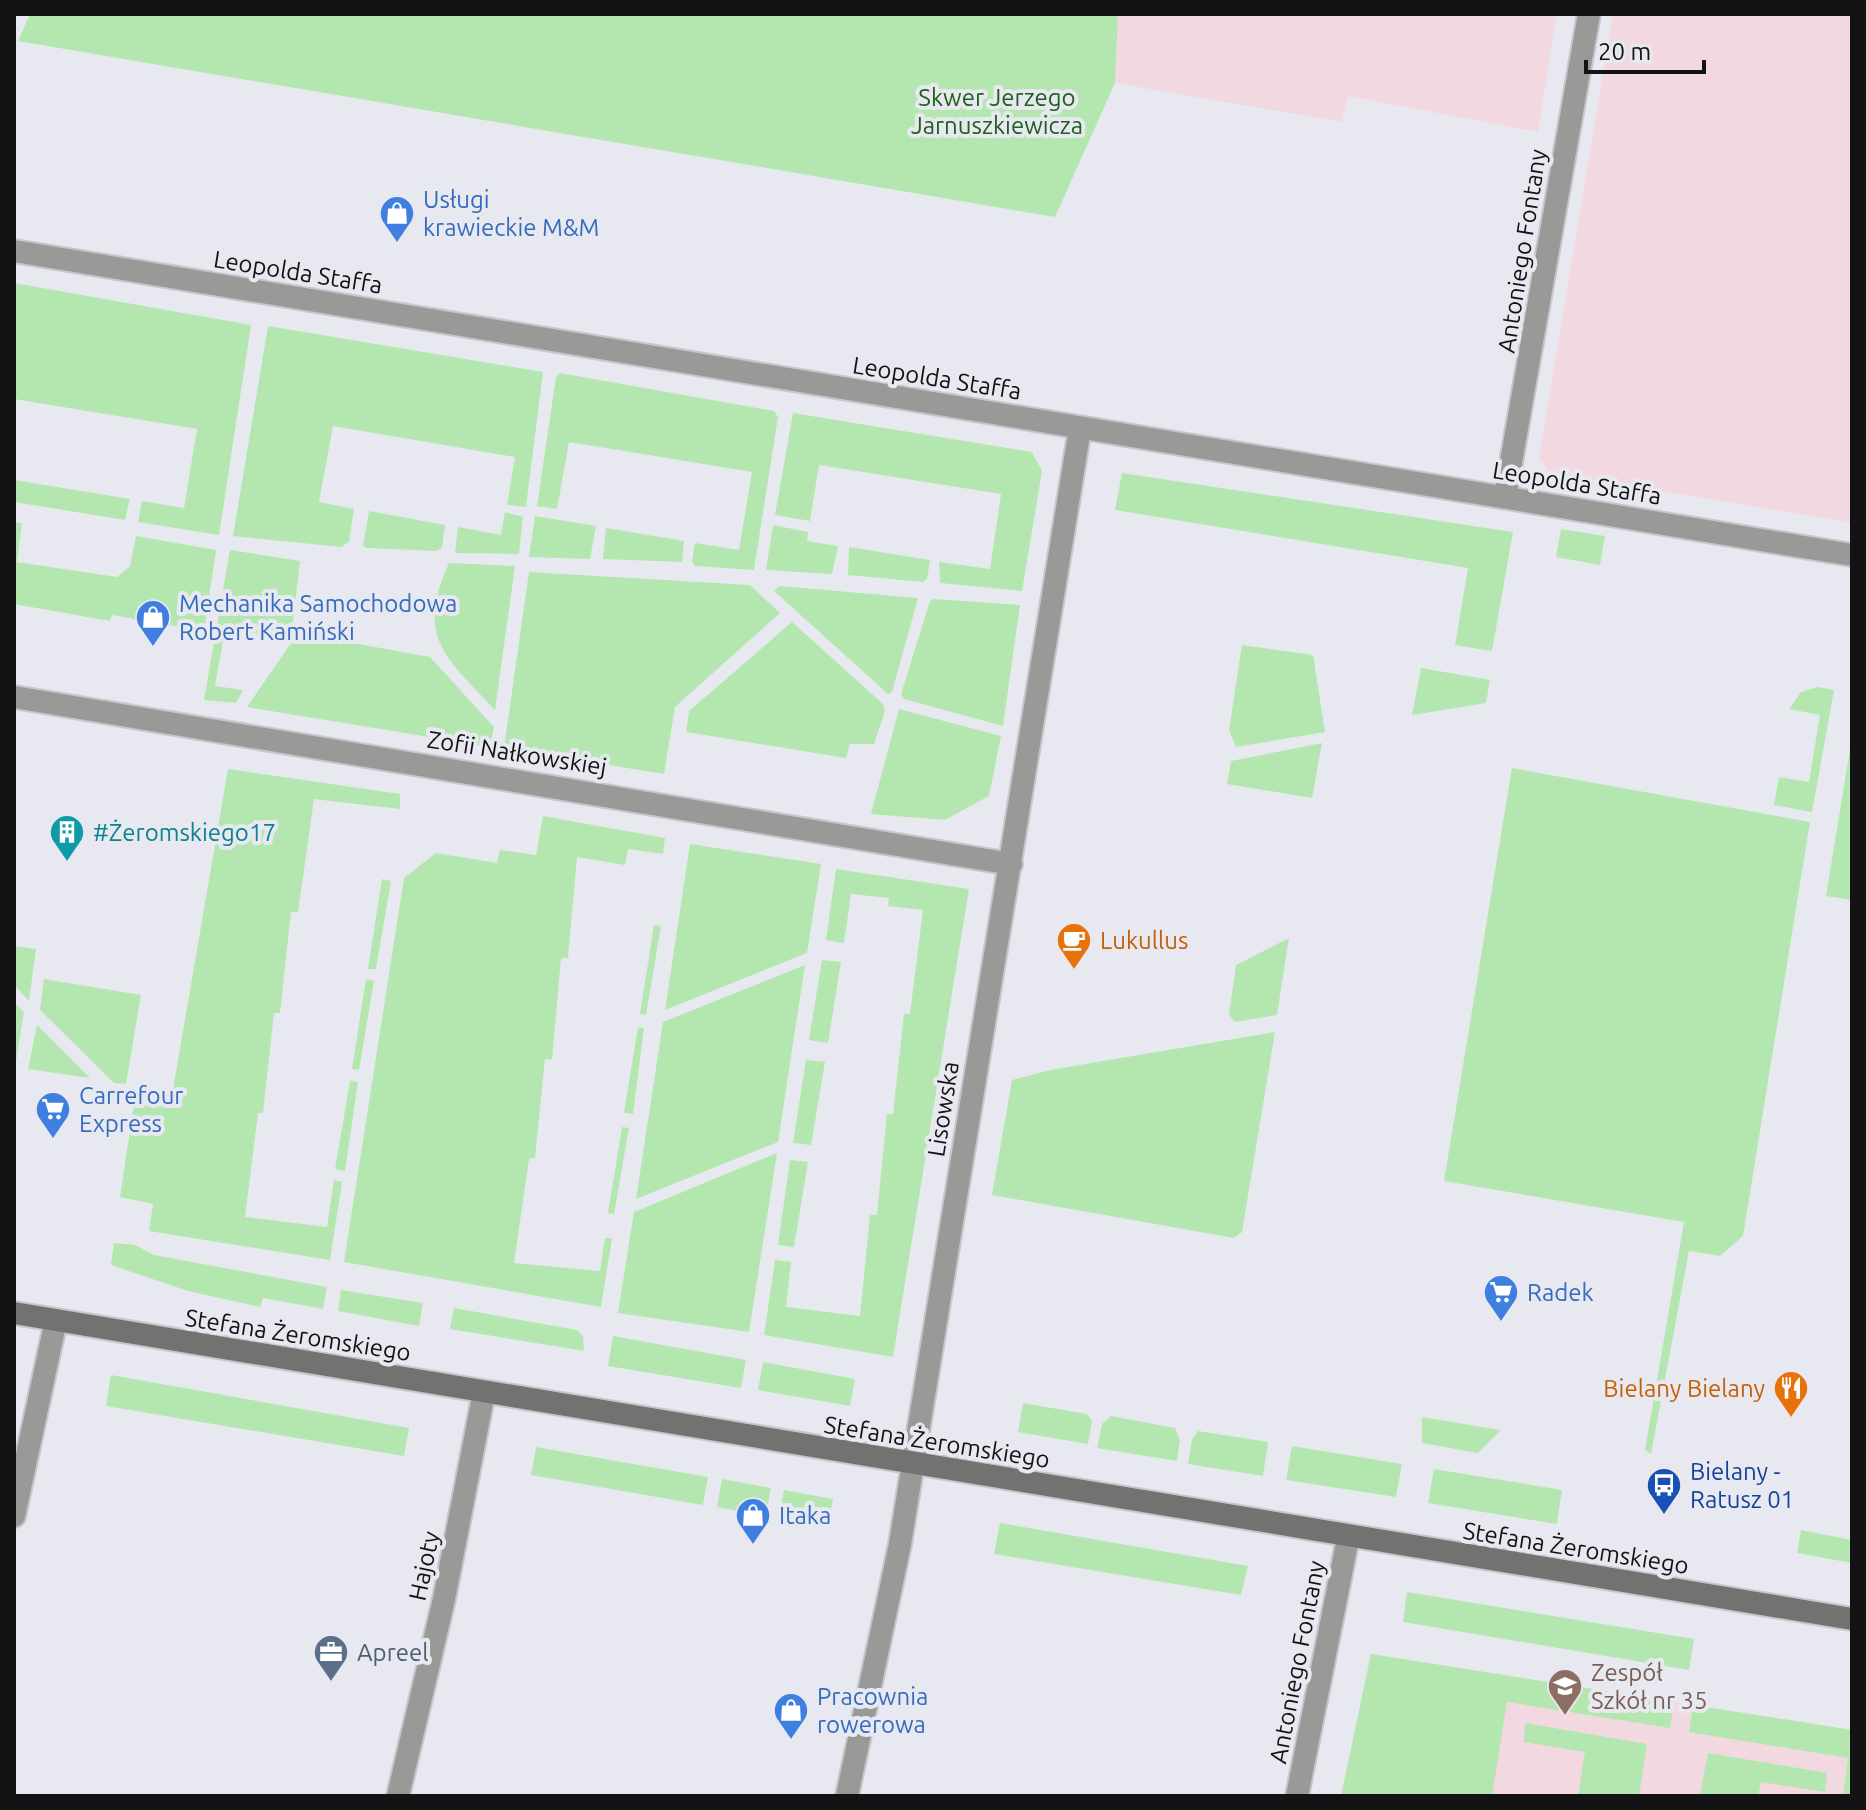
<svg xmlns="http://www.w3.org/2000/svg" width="1866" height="1810" font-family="Ubuntu,sans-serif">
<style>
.education{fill:#f2d8e0}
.green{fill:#b4e7b0}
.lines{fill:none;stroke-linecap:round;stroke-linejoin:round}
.minor-casing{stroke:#c6c7cd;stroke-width:26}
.secondary-casing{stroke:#c6c7cd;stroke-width:26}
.minor{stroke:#989a97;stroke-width:22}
.secondary{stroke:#717370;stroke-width:22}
.labels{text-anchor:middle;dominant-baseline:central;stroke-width:8;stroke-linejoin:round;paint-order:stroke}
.park-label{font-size:24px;fill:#1d611b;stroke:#e8e9f0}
.shop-label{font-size:24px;fill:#366cbe;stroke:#e8e9f0;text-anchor:start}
.street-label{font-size:24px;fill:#131315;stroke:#e8e9f0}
.culture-label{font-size:24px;fill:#0d838f;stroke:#e8e9f0;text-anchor:start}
.food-label{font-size:24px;fill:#c56008;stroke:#e8e9f0;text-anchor:start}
.transit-label{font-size:24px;fill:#164399;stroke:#e8e9f0;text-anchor:start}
.service-label{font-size:24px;fill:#4e5e75;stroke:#e8e9f0;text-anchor:start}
.education-label{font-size:24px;fill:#785e54;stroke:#e8e9f0;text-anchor:start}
</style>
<rect width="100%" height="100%" fill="#e8e9f0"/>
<!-- education -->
<path class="education" d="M1118,14H1557L1538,132L1348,96L1341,122L1115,83Z
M1613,14H1852V523L1550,473L1539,457Z
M1371,1654L1852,1730V1796H1341Z"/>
<!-- green -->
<path class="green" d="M30,14H1118L1115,83L1055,217L18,41Z
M14,283L251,325L219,535L138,522L142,501L184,508L197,429L14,399Z
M268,326L543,372L526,507L507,505L515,457L333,426L319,502L354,509L349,542L341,547L233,536Z
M560,373L774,411L778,417L754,570L695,566L692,562L695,543L739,550L752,472L569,442L557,509L537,506L556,377Z
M793,413L1032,452L1042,471L1022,591L940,583L939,562L990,569L1001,494L819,465L810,521L775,515Z
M1122,473L1513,532L1492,651L1455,645L1468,568L1115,510Z
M14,480L130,499L125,520L14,502Z
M369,511L445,525L442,548L436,551L367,548L363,546Z
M505,512L523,517L519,554L455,553L458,527L501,535Z
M535,516L596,526L590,559L529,557Z
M14,522L22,523L17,562L117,577L130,566L136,536L216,550L204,631L112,615L110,621L14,604Z
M773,525L808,532L807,541L838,546L832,574L766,570Z
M606,528L684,541L682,562L603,559Z
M1561,529L1605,536L1600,565L1556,557Z
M849,547L930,560L927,579L923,582L848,575Z
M230,550L300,561L293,622L265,634L225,630L215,686L243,690L236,703L204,700Z
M449,563L515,566L495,710C447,658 414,638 449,563Z
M529,572L750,585L780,613L675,707L664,774L504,748Z
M779,586L918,598L892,692L888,694L774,591Z
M934,599L1020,605L1003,726L904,699L901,694L930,601Z
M792,622L883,704L885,711L874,744H850L846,758L686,732L689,711Z
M298,633L430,657L494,727L490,747L247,707Z
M1242,645L1313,655L1325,732L1236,747L1229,730Z
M1421,668L1490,680L1486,703L1412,715Z
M1818,687L1834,690L1812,812L1774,805L1779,777L1809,782L1820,715L1789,709L1801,692Z
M899,709L1001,736L989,796L945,820L871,814Z
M1852,737V900L1826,896Z
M1322,743L1312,798L1227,784L1231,761Z
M1512,768L1810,822L1743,1236L1720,1256L1689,1251L1651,1454L1645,1450L1684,1222L1444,1181Z
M228,769L400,794V809L314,799L298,912H291L280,1013H274L263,1113H258L245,1217L327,1227L334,1180L342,1182L330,1260L149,1231L153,1204L120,1197L134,1104L170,1107Z
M543,816L665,838L663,854L628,849L625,865L577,857L568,958H561L552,1060L545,1059L535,1158L529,1159L514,1263L600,1271L605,1238H612L601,1307L344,1262L404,878L436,853L497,863L500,850L536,855Z
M690,844L821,864L807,953L665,1010Z
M836,869L969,889L893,1357L764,1335L775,1260L791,1262L786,1307L860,1316L870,1215H877L887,1114H893L904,1014H910L923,910L888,906L889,898L851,894L844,943L826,940Z
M382,879L391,881L376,969H368Z
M654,925L661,926L646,1015L640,1014Z
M1289,938L1277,1015L1235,1022L1229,1015L1236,965Z
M14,946L36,949L29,1001L14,985Z
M822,960L841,962L828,1043L809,1040Z
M805,965L778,1142L636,1199L663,1022Z
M44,979L141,995L126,1084L114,1083L40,1010Z
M366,979L374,981L359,1070L352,1069Z
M14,1002L24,1012L16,1061H14Z
M37,1025L90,1078L28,1069Z
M638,1027L644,1028L633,1114L624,1113Z
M1275,1032L1242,1232L1234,1238L992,1195L1012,1080L1050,1070Z
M806,1060L825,1062L811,1145L793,1143Z
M350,1081L358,1082L345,1171L335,1169Z
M622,1127L629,1128L614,1214L608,1213Z
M777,1153L749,1332L618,1313L634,1212Z
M790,1160L808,1162L794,1247L778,1245Z
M114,1243L135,1245L154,1255L327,1287L323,1309L263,1298L260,1307L188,1291L111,1265Z
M341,1290L423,1303L419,1326L338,1311Z
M454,1308L577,1330L583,1336L584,1351L450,1329Z
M613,1336L746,1360L741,1388L608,1366Z
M763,1362L855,1379L850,1406L758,1390Z
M111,1375L409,1428L404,1456L106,1406Z
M1023,1403L1087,1414L1092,1421L1088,1444L1018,1432Z
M1111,1416L1175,1428L1180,1440L1177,1461L1097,1448L1102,1424Z
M1422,1417L1500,1430V1431L1478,1453L1422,1443Z
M1198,1431L1268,1442L1263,1476L1188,1464L1192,1439Z
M1292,1446L1402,1464L1396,1497L1286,1480Z
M536,1447L708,1477L703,1505L531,1475Z
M1434,1469L1562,1490L1557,1524L1428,1503Z
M722,1479L771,1488L766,1516L717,1507Z
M784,1490L833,1499L828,1526L779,1518Z
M1000,1523L1248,1566L1241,1595L994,1554Z
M1801,1530L1852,1540V1563L1797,1553Z
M1407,1592L1694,1639L1689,1670L1403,1622Z
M1371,1654L1674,1702L1670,1728L1507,1702L1492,1796H1341Z
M1693,1705L1852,1730V1796H1843L1848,1758L1689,1732Z
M1525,1723L1647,1744L1639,1796H1578L1585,1752L1524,1742Z
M1708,1753L1827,1773L1825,1792L1761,1782L1758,1796H1700Z"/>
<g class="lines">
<!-- minor casing -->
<g class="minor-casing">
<path id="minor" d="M14,251L1852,555
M1505,497L1589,14
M14,697L1011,864
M14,1516L56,1320
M398,1796L444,1599L484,1392
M847,1796L900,1544L1080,428
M1297,1796L1348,1538"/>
</g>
<!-- secondary casing -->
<g class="secondary-casing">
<path id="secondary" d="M14,1313L1852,1619"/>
</g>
<!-- minor -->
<use href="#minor" class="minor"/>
<!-- secondary -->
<use href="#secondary" class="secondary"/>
</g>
<!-- icons -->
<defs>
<g id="shop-pin" transform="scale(1.8)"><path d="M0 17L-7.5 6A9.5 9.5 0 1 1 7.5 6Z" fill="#3f7fe0" stroke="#e8e9f0"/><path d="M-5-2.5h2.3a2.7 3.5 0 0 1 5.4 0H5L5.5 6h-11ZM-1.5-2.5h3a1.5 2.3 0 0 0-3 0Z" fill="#fff"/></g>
<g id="building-pin" transform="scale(1.8)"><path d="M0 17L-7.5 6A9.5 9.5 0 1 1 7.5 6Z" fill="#0f9aa8" stroke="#e8e9f0"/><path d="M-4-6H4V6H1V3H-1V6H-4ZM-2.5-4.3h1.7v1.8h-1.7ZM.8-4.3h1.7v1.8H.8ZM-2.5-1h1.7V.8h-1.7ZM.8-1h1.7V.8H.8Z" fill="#fff"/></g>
<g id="cafe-pin" transform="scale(1.8)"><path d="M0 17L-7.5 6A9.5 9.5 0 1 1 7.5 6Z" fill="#e8710a" stroke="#e8e9f0"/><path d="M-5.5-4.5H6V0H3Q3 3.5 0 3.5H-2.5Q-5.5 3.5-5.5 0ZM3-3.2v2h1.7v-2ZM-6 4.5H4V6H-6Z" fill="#fff"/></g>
<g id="supermarket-pin" transform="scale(1.8)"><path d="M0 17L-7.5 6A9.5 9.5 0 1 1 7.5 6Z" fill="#3f7fe0" stroke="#e8e9f0"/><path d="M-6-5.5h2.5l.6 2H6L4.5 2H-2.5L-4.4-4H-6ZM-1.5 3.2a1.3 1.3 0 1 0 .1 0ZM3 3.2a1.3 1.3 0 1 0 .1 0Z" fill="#fff"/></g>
<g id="restaurant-pin" transform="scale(1.8)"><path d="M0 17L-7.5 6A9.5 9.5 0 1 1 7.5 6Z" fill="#e8710a" stroke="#e8e9f0"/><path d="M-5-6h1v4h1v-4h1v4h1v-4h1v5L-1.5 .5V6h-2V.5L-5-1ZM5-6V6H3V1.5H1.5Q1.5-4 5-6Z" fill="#fff"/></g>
<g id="bus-pin" transform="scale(1.8)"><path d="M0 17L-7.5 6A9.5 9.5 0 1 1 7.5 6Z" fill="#1a4fb4" stroke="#e8e9f0"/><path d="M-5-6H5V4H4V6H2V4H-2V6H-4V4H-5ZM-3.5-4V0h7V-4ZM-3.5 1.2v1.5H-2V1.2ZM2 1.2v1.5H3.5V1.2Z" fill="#fff"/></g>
<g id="office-pin" transform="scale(1.8)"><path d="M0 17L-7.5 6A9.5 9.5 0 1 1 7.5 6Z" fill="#5c6f8a" stroke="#e8e9f0"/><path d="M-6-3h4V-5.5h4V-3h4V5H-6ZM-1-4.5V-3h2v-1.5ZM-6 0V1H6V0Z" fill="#fff"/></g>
<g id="school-pin" transform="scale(1.8)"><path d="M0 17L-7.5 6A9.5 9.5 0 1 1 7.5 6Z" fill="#8d6e63" stroke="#e8e9f0"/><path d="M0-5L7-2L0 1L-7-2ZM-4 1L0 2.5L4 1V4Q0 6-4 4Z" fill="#fff"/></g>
</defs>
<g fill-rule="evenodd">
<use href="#shop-pin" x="397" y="213"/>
<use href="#shop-pin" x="153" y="617"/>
<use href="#building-pin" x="67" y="832"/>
<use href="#cafe-pin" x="1074" y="940"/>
<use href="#supermarket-pin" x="53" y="1109"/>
<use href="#supermarket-pin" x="1501" y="1292"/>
<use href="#restaurant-pin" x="1791" y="1388"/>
<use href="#bus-pin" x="1664" y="1485"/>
<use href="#shop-pin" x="753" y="1515"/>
<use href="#office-pin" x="331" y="1652"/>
<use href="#school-pin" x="1565" y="1686"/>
<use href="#shop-pin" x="791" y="1710"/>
</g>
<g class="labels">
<!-- park labels -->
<g class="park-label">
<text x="997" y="97">Skwer Jerzego<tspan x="997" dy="28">Jarnuszkiewicza</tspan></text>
</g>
<!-- shop labels -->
<g class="shop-label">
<text x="423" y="199">Usługi<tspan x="423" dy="28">krawieckie M&amp;M</tspan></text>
<text x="179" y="603">Mechanika Samochodowa<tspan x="179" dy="28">Robert Kamiński</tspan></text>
<text x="79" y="1095">Carrefour<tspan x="79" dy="28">Express</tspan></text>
<text x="1527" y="1292">Radek</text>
<text x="779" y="1515">Itaka</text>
<text x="817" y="1696">Pracownia<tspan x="817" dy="28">rowerowa</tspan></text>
</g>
<!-- street labels -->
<g class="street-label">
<text transform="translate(1522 251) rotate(-81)">Antoniego Fontany</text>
<text transform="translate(298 272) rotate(9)">Leopolda Staffa</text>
<text transform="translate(937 378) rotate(9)">Leopolda Staffa</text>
<text transform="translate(1577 483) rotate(9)">Leopolda Staffa</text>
<text transform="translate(517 753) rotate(9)">Zofii Nałkowskiej</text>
<text transform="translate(943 1109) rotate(-81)">Lisowska</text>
<text transform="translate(298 1335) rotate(9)">Stefana Żeromskiego</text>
<text transform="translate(937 1442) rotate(9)">Stefana Żeromskiego</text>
<text transform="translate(1576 1548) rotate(9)">Stefana Żeromskiego</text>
<text transform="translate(424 1566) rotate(-78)">Hajoty</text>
<text transform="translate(1297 1662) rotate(-79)">Antoniego Fontany</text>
</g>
<!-- culture labels -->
<g class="culture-label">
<text x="93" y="832">#Żeromskiego17</text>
</g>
<!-- food labels -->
<g class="food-label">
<text x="1100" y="940">Lukullus</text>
<text x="1765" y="1388" text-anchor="end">Bielany Bielany</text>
</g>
<!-- transit labels -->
<g class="transit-label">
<text x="1690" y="1471">Bielany -<tspan x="1690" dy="28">Ratusz 01</tspan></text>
</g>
<!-- service labels -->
<g class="service-label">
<text x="357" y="1652">Apreel</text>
</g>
<!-- education labels -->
<g class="education-label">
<text x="1591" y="1672">Zespół<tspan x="1591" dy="28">Szkół nr 35</tspan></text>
</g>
</g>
<!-- border -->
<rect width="1866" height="1810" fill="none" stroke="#131315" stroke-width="32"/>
<!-- scale -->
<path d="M1586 60v12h118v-12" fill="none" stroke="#131315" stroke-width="4"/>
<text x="1598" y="60" font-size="24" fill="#131315" stroke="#e8e9f0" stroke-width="6" paint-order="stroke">20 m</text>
</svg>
